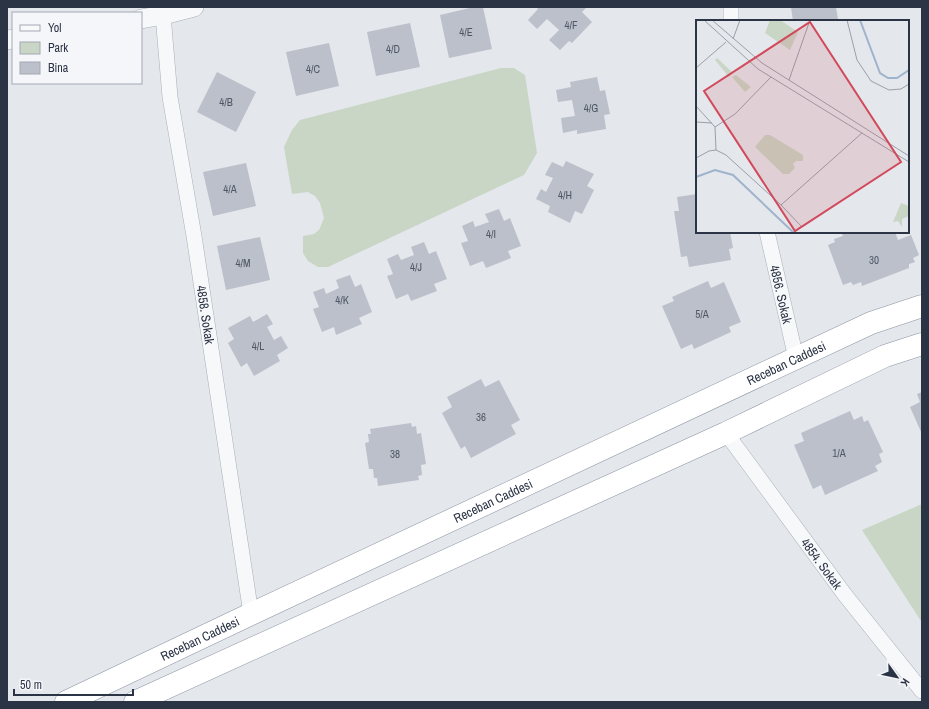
<svg xmlns="http://www.w3.org/2000/svg" width="929" height="709" font-family="'Archivo Narrow',sans-serif">
<style>
.green{fill:#c9d6c5}
.building{fill:#bbc0ca}
.lines{fill:none;stroke-linecap:round;stroke-linejoin:round}
.minor-casing{stroke:#a9aeb7;stroke-width:16}
.tertiary-casing{stroke:#a9aeb7;stroke-width:20}
.trunk-casing{stroke:#8b94a3;stroke-width:23}
.minor{stroke:#f7f8fa;stroke-width:15}
.tertiary{stroke:#f7f8fa;stroke-width:19}
.trunk{stroke:#fff;stroke-width:22}
.labels{text-anchor:middle;dominant-baseline:central;stroke-width:4;stroke-linejoin:round;paint-order:stroke}
.number-label{font-size:11px;fill:#4f5766}
.street-label{font-size:13px;fill:#2b3445;stroke:#f4f6f9}
.inset-river{fill:none;stroke:#9fb4cc;stroke-width:2}
.inset-road{fill:none;stroke:#9a9fa9;stroke-width:1}
.view{fill:#d1495b;fill-opacity:0.15;stroke:#d1495b;stroke-width:2}
.inset-edge{fill:none;stroke:#2b3445;stroke-width:2}
</style>
<rect width="100%" height="100%" fill="#e4e7ec"/>
<!-- green -->
<path class="green" d="M501,68H514L525,75L537,153L524,175L328,267H318L308,261L303,253V236L314,234L319,230L324,218L320,203L315,196L308,192L292,194L284,147L292,130L300,120Z
M922,504V620L921,621L862,530Z"/>
<!-- building -->
<path class="building" d="M474,7H483L492,49L449,58L440,15Z
M536,7H585L586,8L582,12L592,22L572,43L569,41L560,50L549,40L559,30L547,19L537,29L528,20L538,9Z
M791,7H836L838,19L831,20V21H793Z
M410,23L420,67L376,76L367,32Z
M329,43L339,86L296,96L286,52Z
M217,72L256,92L236,132L197,112Z
M597,77L600,91L605,90L610,114L604,115L606,129L577,134V130L563,133L561,118L575,116L572,100L558,102L556,90L571,87L570,82Z
M566,161L594,174L587,186L594,190L582,214L575,211L570,223L548,212L550,206L536,199L541,189L546,192L553,178L545,175L552,162L563,167Z
M246,163L256,206L213,216L203,172Z
M697,194V232H730L733,248L729,249L731,260L689,267L687,256L681,257L674,211H679L677,197Z
M499,209L504,221L510,218L521,246L508,251L511,258L486,268L483,261L470,266L461,243L468,241L462,226L473,221L475,227L489,222L485,214Z
M841,232H895L898,240L911,235L919,255L913,258L915,262L909,264V268L862,286L861,282L853,285L851,282L843,285L828,245L835,242L834,239L843,236Z
M260,237L270,280L226,290L217,246Z
M424,242L429,254L436,251L447,279L434,284L437,291L411,301L408,294L396,299L387,276L393,274L387,259L398,254L401,260L414,255L411,247Z
M350,275L355,287L361,284L372,312L359,318L362,324L336,335L334,327L322,332L313,309L319,307L313,292L324,288L326,294L339,288L336,280Z
M708,281L711,288L724,282L741,322L729,327L731,332L694,349L692,344L681,349L662,306L674,301L672,297Z
M267,314L273,324L267,327L274,340L281,336L288,348L277,355L280,361L254,376L247,363L241,367L228,343L234,339L228,328L250,316L253,322Z
M481,379L485,387L499,380L520,420L511,425L516,434L471,458L465,446L461,449L442,413L452,407L447,397Z
M922,392V434L910,407L920,402L917,394Z
M850,411L854,420L862,416L864,422L868,420L883,452L879,454L882,462L875,466L878,471L825,495L821,485L813,489L794,445L804,441L801,433Z
M411,423L412,427L416,426L417,434L421,433L426,464L421,465L422,475L418,476L419,480L378,486L377,478H374L373,469H369L365,443L369,442L368,434H371L370,429Z"/>
<g class="lines">
<!-- minor casing -->
<g class="minor-casing">
<g id="minor">
<path d="M731,7V21"/>
<path id="s1" d="M163,15L170,97L194,236L251,614"/>
<path id="s2" d="M767,232L796,358"/>
<path id="s3" d="M726,433L845,595L922,691"/>
</g>
</g>
<!-- tertiary casing -->
<g class="tertiary-casing">
<path id="tertiary" d="M141,19L163,15L194,7
M7,40L13,39"/>
</g>
<!-- trunk casing -->
<g class="trunk-casing">
<g id="trunk">
<path id="s4" d="M66,702L251,614L871,323L922,306"/>
<path d="M135,702L726,433L885,356L922,344"/>
</g>
</g>
<!-- minor -->
<use href="#minor" class="minor"/>
<!-- tertiary -->
<use href="#tertiary" class="tertiary"/>
<!-- trunk -->
<use href="#trunk" class="trunk"/>
</g>
<g class="labels">
<!-- number labels -->
<g class="number-label">
<text x="571" y="25">4/F</text>
<text x="466" y="32">4/E</text>
<text x="393" y="49">4/D</text>
<text x="313" y="69">4/C</text>
<text x="226" y="102">4/B</text>
<text x="591" y="108">4/G</text>
<text x="230" y="189">4/A</text>
<text x="565" y="195">4/H</text>
<text x="491" y="234">4/I</text>
<text x="874" y="260">30</text>
<text x="243" y="263">4/M</text>
<text x="416" y="267">4/J</text>
<text x="342" y="300">4/K</text>
<text x="702" y="314">5/A</text>
<text x="258" y="346">4/L</text>
<text x="481" y="417">36</text>
<text x="839" y="453">1/A</text>
<text x="395" y="454">38</text>
</g>
<!-- street labels -->
<g class="street-label">
<text stroke="none"><textPath href="#s2" startOffset="64">4856. Sokak</textPath></text>
<text stroke="none"><textPath href="#s1" startOffset="303">4858. Sokak</textPath></text>
<text stroke="none"><textPath href="#s4" startOffset="796">Receban Caddesi</textPath></text>
<text stroke="none"><textPath href="#s4" startOffset="472">Receban Caddesi</textPath></text>
<text stroke="none"><textPath href="#s3" startOffset="162">4854. Sokak</textPath></text>
<text stroke="none"><textPath href="#s4" startOffset="148">Receban Caddesi</textPath></text>
</g>
</g>
<!-- overview -->
<g transform="translate(696 20)">
<rect width="213" height="213" fill="#e4e7ec"/>
<path d="M74,0H84L102,12L94,30L69,13ZM21,38L37,53L33,57L19,40ZM40,55L55,67L49,72L36,57ZM69,115H74L107,135V141H100L97,144L99,148L93,154H87L59,127ZM205,183L213,186V196L206,199V207L202,201L197,202Z" fill="#c9d6c5"/>
<path class="inset-river" d="M164,0L184,53L192,58H201L213,50M0,157L19,150L37,155L98,213"/>
<path class="inset-road" d="M8,0L62,49L213,142M16,0L66,43L213,136M151,0L161,40L175,61L193,70L205,69L213,64M37,19L44,0M0,48L30,22M93,60L114,0M0,86L19,107L20,130M0,102L16,103M19,107L39,94L75,57M0,138L13,131L20,130L30,135L85,185L105,206M85,185L166,113"/>
<path class="view" d="M114,2L205,142L99,211L8,71Z"/>
<rect width="213" height="213" class="inset-edge"/>
</g>
<!-- border -->
<rect width="929" height="709" fill="none" stroke="#2b3445" stroke-width="16"/>
<!-- legend -->
<rect x="12" y="12" width="130" height="72" fill="#f4f6f9" stroke="#a4a8b1"/>
<rect x="20" y="25" width="20" height="6" fill="#f7f8fa" stroke="#a4a8b1"/>
<text x="48" y="32" font-size="12" fill="#2b3445">Yol</text>
<rect x="20" y="42" width="20" height="12" fill="#c9d6c5" stroke="#a4a8b1"/>
<text x="48" y="52" font-size="12" fill="#2b3445">Park</text>
<rect x="20" y="62" width="20" height="12" fill="#bbc0ca" stroke="#a4a8b1"/>
<text x="48" y="72" font-size="12" fill="#2b3445">Bina</text>
<!-- north arrow -->
<g transform="translate(897 677) rotate(123)" stroke="#f4f6f9" stroke-width="3" paint-order="stroke">
<path d="M0-3L7 15L0 10L-7 15Z" fill="#2b3445"/>
<text y="-6" font-size="11" font-weight="bold" text-anchor="middle" fill="#2b3445">K</text>
</g>
<!-- scale -->
<path d="M14 689v6h119v-6" fill="none" stroke="#2b3445" stroke-width="2"/>
<text x="20" y="689" font-size="12" fill="#2b3445" stroke="#f4f6f9" stroke-width="3" paint-order="stroke">50 m</text>
</svg>
